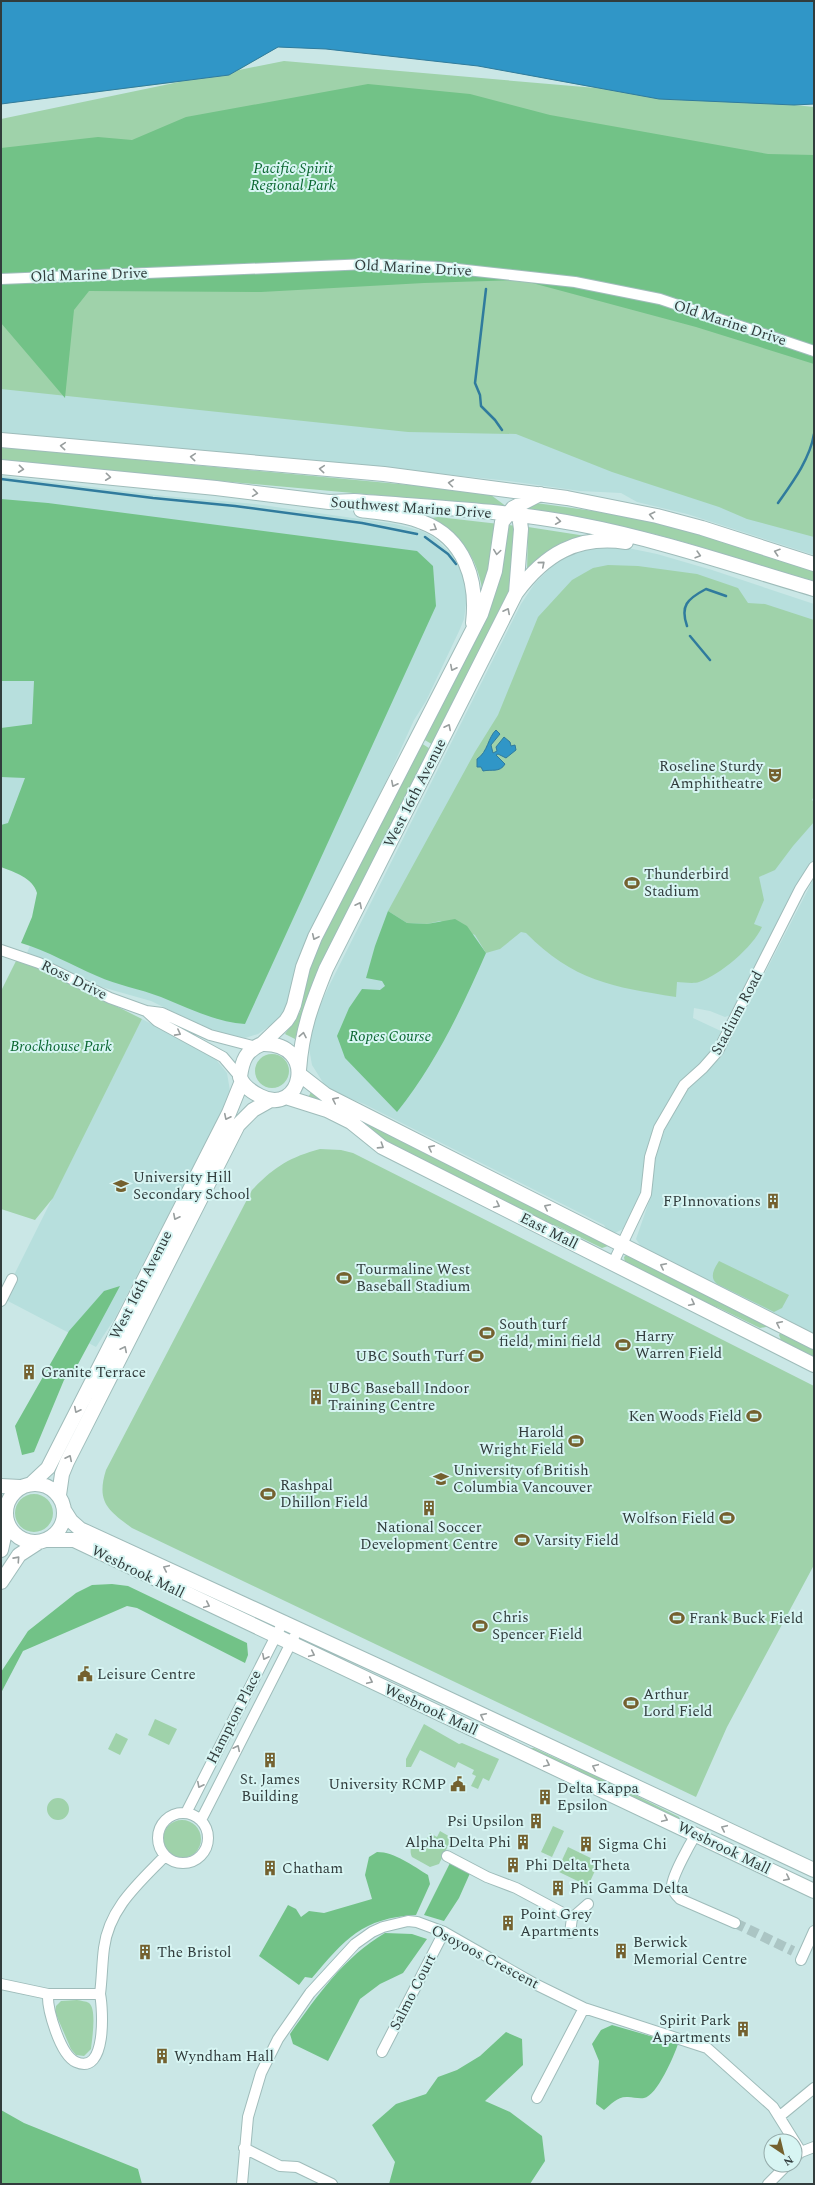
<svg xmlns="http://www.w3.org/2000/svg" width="815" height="2185" font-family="Spectral,serif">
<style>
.built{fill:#b7dfdd}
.green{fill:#9fd2aa;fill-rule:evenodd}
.forest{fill:#72c287}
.water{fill:#3096c7;stroke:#307b9d}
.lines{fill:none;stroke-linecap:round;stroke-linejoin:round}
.stream{stroke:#307b9d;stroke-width:2.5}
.street-tunnel{stroke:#abc5c4;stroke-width:10;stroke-dasharray:10 5;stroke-linecap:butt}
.street-casing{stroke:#9fbcba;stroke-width:12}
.secondary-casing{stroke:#9fbcba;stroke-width:16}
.street{stroke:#fff;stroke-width:10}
.secondary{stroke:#fff;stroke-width:14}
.oneway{stroke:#989e9e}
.labels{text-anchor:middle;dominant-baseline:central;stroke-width:4;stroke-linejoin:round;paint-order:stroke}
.park-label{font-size:15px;font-style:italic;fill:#0b6731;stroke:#d7f5f3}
.street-label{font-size:15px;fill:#313c3c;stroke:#d7f5f3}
.poi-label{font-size:15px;fill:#313c3c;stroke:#d7f5f3;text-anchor:start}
</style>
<rect width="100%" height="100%" fill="#cae7e6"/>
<!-- built -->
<path class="built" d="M1,295L814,364V555L687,514L637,502L621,493L580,491L509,481L310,460H284L1,433Z
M1,476L165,496L255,504L395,524L422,531L433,537L457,559L466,584L467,596L464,619L460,629L426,701L414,720L390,773L311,933L290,1004L278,1020L258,1034L245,1038L213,1031L151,1001L98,986L27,953L58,877L1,855Z
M597,546L628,548L657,554L712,570L814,604V859L796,887L731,1015L725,1017L710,1011L694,1008L693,1018L723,1032L711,1055L676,1090L636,1206L623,1229L615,1233L607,1230L604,1225L364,1104L332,1091L324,1084L312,1065L309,1048L314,1018L330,984L521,604L535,583L554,564L567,556Z
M814,878V1333L642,1248L636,1239L651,1196L653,1162L668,1121L686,1090L722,1056Z
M142,1019L213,1056L227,1073L230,1091L214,1131L202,1149L115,1318L96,1347L6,1300L12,1279Z"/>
<!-- green -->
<path class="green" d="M814,1V104L795,105L814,107V537L747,519L719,507L612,472L516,434L408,432L1,389V119L179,82L1,104L175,34ZM278,47L326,49L478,66L596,88L284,61L239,70Z
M1,447L474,491L491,495L507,507L1,461Z
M536,503L645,518L814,569V584C761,566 708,548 654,534C612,524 569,518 526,510L525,506Z
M438,517L499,524L492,571L482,589C477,557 460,534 431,518Z
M509,525L516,526L509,589L504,606L435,746L423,739Z
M528,527L586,536L527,573Z
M608,565L638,566L697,574L738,588L748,603L765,604L814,620V796L812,800L814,802V822L793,846L775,870L759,877L764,900L754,924L762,927C753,947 720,975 699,982C693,984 683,982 677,982L676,997C613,987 573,981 526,933L521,932L500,949L486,953L475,935L440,921L427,924L407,923L388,911L475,752L498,715L538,617L572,580L593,568Z
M421,743L432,750L305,1006L295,1039L285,1034L300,1012L309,971L318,947Z
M17,959L44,970L142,1019L53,1198L35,1220L1,1209V991Z
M255 1071a17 17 0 1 1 34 0a17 17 0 1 1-34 0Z
M311,1092L608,1246L602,1248L557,1226L539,1222L414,1158L308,1098Z
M320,1149L341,1150L353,1153L814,1386V1565L727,1727L696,1797L132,1528C108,1510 96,1502 106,1470L252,1190C274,1167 290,1157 320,1149Z
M627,1254L771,1326L760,1328L719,1308L686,1296L625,1263L624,1257Z
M719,1261L789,1295L782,1308L774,1312L717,1284C709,1277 714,1269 719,1261Z
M781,1332L814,1348V1356L805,1354L782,1343L779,1335Z
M15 1513a19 19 0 1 1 38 0a19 19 0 1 1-38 0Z
M155,1719L177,1729L169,1745L148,1735Z
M424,1724L459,1744L462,1743L499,1759L489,1781L483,1778L478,1789L471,1786L476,1776L472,1774L474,1770L458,1762L455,1768L420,1750L411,1767H406V1759Z
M116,1733L128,1739L120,1755L108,1749Z
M526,1748H534L577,1768L600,1774L622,1784L635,1795L679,1817L680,1821Z
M47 1809a11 11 0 1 1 22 0a11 11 0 1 1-22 0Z
M163 1839a19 19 0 1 1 38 0a19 19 0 1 1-38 0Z
M553,1826L564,1831L552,1857L541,1852Z
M440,1831L452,1838L439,1864L430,1867L412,1857C408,1848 413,1844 420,1840L425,1842L430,1833L437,1837Z
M568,1847L599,1862L588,1886L557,1871Z
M77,2000C81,2001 86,2001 89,2003C97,2009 92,2039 91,2049L84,2056L76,2055L71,2049L55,2012L56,2006L61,2001Z"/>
<!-- forest -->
<path class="forest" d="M368,84L470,94L550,115L768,154L814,155V364L696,327L521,280L424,283L261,292L89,291L74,310L65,398L1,323V148L98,137L132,140L186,117Z
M1,499L48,503L417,551L433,566L436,606L245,1024C215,1022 188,1008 161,997C140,989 117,985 97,976C71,965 48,951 21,943L32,917L37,893C33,878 14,872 1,867V825L8,823L25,778L1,777V728L32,724L34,681H1Z
M388,911L407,923L427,924L455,919L467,926L486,953C462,1008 435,1065 397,1112L345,1058L337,1036L349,1008L362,989L380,990L385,986L382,981L366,978L375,946Z
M120,1286L77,1366L64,1380L34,1452L22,1455L15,1426L69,1331L104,1291Z
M112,1584L128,1586L247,1643L248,1655L245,1663L137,1608L127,1606L23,1651L1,1693V1672L28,1631L76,1593L92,1585Z
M377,1852C395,1852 413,1866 428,1875L430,1884L416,1915C362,1918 345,1939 312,1978L305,1977L299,1985L259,1956L288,1905L296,1909L301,1917L309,1911L324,1913L372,1899L365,1875L369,1857Z
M451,1861L471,1871L459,1898L444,1921L424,1915Z
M385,1933L412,1934L427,1939L403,1973L380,1984L360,1999L328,2061L293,2044L290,2034C317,1996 344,1957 385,1933Z
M612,2025L678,2044C674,2056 657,2096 644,2098C639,2099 633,2097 628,2097C618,2096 611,2104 604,2110L596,2104L599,2061L592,2044L601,2030Z
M506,2032L522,2039L523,2065L485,2101L510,2112L542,2136L545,2161L530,2184H389L395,2162L372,2125L396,2104L426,2094L438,2077L457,2070L480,2056Z
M1,2110L24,2123L138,2169L142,2184H1Z"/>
<!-- water -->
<path class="water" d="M1,1H814V104L794,105L659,99L478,66L326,49L278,47L229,75L1,104Z
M496,730L500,734L491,745L493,753L497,751L496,747L504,737L510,742L511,746L515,745L516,750L506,758L498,754L496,755L505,764C500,773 491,769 483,771L481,767H477V759C488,752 488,737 496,730Z"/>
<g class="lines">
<!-- stream -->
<path class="stream" d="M486,289L475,383L480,395L481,406L495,420L502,430
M1,479L153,498L235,506L362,523L417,534
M778,503C792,483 810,459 814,434
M425,537L448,554L456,564
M687,626C680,606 687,599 706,589L726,596
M690,636L710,660"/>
<!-- street-tunnel -->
<path class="street-tunnel" d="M735,1923L793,1951"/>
<!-- street casing -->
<g class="street-casing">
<path id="street" d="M1,279L369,264L439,267L575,282L660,299L814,351
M1,950L39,963L110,998L146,1011L162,1013L210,1035L256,1047
M146,1011L157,1021L223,1057L240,1077
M613,1263L646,1194L650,1157L659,1128L684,1085L703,1068L718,1051L800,889L814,867
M1,1301L12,1279
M186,1813L283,1622
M158 1838a25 25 0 1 1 50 0a25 25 0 1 1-50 0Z
M201,1820L294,1637
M696,1834C690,1844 672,1876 672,1886C672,1891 677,1896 680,1899L735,1923
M447,1856L487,1877L516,1888L572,1918L588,1904
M570,1933L572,1918
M801,1960L814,1931
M1,1984L48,1994H100C102,1979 102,1963 104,1948C109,1908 139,1883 165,1856
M48,1994C47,2009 60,2055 76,2062C107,2076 103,2009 100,1994
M382,2052L444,1932
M537,2098L584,2008
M780,2116L814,2088
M244,2148L280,2166L297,2167L332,2184
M795,2157L801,2152L814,2147
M242,2184L248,2117L261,2073L278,2039L310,1993L355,1944L372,1932L383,1927L408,1921L417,1922L444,1932L535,1984L584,2008L707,2048L773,2107L801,2152
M768,2184L787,2165"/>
</g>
<!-- secondary casing -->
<g class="secondary-casing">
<path id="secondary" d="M1,440L384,474L567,498L657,516L702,528L814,564
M1,467L216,488L329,502L354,501C428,507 504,510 577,524C657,539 736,566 814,589
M361,510C381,513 403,514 422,522C465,538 478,581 473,623
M516,593C545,554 577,535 626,542
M262,1044L286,1021L290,1015L294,1005L303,967L315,937L481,614L495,571L502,522L513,508L540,494
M262,1044C319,1042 302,1118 260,1096C252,1092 243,1086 240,1077C242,1061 246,1050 262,1044Z
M299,1070C302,1030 311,1006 326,969L516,593L521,529L519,515
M299,1074L326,1095L814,1342
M286,1097L327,1110L351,1122L382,1147L814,1365
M32,1483L48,1468L229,1113L242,1081
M6 1513a29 29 0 1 1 58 0a29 29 0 1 1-58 0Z
M1,1486L20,1487
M59,1495L62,1474L67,1462L238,1125L253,1110L269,1101
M64,1510L71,1521L80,1529L387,1670L814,1870
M46,1540H74L814,1891
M1,1550L7,1523
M1,1582L19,1555L39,1542"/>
</g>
<!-- street -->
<use href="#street" class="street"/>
<!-- secondary -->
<use href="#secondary" class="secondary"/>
</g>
<!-- one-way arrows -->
<defs><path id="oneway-chevron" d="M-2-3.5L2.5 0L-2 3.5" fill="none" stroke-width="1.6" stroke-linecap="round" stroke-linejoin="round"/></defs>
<g class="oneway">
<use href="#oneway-chevron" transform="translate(63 446) rotate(-175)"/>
<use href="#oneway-chevron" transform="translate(193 457) rotate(-175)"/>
<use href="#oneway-chevron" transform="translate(21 469) rotate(6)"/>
<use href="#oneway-chevron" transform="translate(322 469) rotate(-175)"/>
<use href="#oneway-chevron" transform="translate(108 477) rotate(6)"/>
<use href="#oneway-chevron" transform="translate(451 483) rotate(-173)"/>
<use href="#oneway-chevron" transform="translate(255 493) rotate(7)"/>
<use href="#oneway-chevron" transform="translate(652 515) rotate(-167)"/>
<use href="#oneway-chevron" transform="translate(558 521) rotate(8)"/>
<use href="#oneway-chevron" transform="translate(434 528) rotate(31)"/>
<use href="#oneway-chevron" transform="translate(497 552) rotate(98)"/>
<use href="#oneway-chevron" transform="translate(777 552) rotate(-162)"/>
<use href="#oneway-chevron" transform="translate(698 555) rotate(16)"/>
<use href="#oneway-chevron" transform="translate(542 564) rotate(-41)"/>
<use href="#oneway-chevron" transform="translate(507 611) rotate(-63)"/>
<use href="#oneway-chevron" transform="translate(453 668) rotate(117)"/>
<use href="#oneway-chevron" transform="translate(448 727) rotate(-63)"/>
<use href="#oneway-chevron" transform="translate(394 784) rotate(117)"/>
<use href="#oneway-chevron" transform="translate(359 905) rotate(-63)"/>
<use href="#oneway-chevron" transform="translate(315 937) rotate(115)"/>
<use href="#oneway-chevron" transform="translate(178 1033) rotate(28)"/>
<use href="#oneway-chevron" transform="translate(303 1035) rotate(-79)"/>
<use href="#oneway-chevron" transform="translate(335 1100) rotate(-154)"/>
<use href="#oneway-chevron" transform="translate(227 1117) rotate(116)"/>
<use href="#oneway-chevron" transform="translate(381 1146) rotate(33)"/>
<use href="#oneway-chevron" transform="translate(431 1148) rotate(-153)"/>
<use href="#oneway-chevron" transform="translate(497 1205) rotate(27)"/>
<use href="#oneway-chevron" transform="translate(547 1207) rotate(-153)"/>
<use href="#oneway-chevron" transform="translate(176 1217) rotate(117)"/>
<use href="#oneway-chevron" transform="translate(663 1266) rotate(-153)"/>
<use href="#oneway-chevron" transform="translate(692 1303) rotate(27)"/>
<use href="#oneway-chevron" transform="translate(779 1324) rotate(-154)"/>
<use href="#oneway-chevron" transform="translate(124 1349) rotate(-63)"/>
<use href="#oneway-chevron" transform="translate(77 1410) rotate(117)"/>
<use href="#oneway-chevron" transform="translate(69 1458) rotate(-64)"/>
<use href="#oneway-chevron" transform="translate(17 1559) rotate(-48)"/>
<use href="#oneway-chevron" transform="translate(166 1568) rotate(-155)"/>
<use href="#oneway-chevron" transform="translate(207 1605) rotate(25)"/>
<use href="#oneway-chevron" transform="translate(312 1654) rotate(25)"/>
<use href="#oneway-chevron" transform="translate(265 1657) rotate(117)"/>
<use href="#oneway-chevron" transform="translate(370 1681) rotate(25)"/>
<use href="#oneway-chevron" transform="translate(483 1716) rotate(-154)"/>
<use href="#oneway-chevron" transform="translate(237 1748) rotate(-64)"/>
<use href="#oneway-chevron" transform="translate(547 1764) rotate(25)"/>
<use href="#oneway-chevron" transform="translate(595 1767) rotate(-155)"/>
<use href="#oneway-chevron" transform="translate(200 1785) rotate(117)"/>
<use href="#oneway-chevron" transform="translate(665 1819) rotate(25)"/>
<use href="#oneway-chevron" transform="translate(724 1828) rotate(-155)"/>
<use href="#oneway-chevron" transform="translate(787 1878) rotate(26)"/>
</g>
<!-- icons -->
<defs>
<g id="theatre-bare" transform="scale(1.2)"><path d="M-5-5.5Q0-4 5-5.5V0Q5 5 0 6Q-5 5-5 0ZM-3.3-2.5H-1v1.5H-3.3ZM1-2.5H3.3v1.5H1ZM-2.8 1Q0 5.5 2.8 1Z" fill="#74612f" stroke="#d7f5f3" stroke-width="2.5" paint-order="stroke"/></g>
<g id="stadium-bare" transform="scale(1.2)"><path d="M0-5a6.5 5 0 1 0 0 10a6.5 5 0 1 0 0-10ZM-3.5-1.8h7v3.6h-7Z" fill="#74612f" stroke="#d7f5f3" stroke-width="2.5" paint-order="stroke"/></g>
<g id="school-bare" transform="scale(1.2)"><path d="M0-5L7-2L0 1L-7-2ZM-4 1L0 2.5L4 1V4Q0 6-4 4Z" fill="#74612f" stroke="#d7f5f3" stroke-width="2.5" paint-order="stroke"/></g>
<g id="building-bare" transform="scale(1.2)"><path d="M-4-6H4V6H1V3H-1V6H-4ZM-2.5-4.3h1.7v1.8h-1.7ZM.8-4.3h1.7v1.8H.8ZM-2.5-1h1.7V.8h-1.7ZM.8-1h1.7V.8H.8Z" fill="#74612f" stroke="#d7f5f3" stroke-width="2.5" paint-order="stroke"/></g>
<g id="university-bare" transform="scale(1.2)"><path d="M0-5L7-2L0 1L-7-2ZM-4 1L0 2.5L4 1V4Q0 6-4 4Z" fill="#74612f" stroke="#d7f5f3" stroke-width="2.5" paint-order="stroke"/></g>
<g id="civic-bare" transform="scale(1.2)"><path d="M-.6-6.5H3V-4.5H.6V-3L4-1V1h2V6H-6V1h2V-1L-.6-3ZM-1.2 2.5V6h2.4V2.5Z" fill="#74612f" stroke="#d7f5f3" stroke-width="2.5" paint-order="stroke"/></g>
</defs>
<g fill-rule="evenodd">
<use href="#theatre-bare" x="775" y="775"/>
<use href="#stadium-bare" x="632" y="883"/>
<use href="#school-bare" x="121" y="1186"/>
<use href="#building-bare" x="773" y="1201"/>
<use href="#stadium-bare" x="344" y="1278"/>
<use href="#stadium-bare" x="487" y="1333"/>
<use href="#stadium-bare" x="623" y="1345"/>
<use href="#stadium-bare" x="476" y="1356"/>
<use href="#building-bare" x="29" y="1372"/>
<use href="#building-bare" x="316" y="1397"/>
<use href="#stadium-bare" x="754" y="1416"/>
<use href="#stadium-bare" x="576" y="1441"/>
<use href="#university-bare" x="441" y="1479"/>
<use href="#stadium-bare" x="268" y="1494"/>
<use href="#building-bare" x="429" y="1508"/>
<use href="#stadium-bare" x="727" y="1518"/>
<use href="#stadium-bare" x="522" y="1540"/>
<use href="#stadium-bare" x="677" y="1618"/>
<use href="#stadium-bare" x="480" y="1626"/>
<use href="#civic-bare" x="85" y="1674"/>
<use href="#stadium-bare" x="631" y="1703"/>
<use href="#building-bare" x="270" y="1760"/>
<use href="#civic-bare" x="458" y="1784"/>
<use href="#building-bare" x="545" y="1797"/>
<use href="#building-bare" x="536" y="1821"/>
<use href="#building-bare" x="523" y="1842"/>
<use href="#building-bare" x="586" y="1844"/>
<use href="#building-bare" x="513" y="1865"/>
<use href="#building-bare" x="270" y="1868"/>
<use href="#building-bare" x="558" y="1888"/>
<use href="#building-bare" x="508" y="1923"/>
<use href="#building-bare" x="621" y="1951"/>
<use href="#building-bare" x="145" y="1952"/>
<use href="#building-bare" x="743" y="2029"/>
<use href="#building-bare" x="162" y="2056"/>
</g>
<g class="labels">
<!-- park labels -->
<g class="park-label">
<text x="293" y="168">Pacific Spirit<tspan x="293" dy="17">Regional Park</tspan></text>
<text x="390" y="1036">Ropes Course</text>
<text x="61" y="1046">Brockhouse Park</text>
</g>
<!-- street labels -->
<g class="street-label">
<text transform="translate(413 268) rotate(3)">Old Marine Drive</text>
<text transform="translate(89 275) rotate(-2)">Old Marine Drive</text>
<text transform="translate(730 323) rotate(18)">Old Marine Drive</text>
<text transform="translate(411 508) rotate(4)">Southwest Marine Drive</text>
<text transform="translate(415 793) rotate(-63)">West 16th Avenue</text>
<text transform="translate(74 980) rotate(26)">Ross Drive</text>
<text transform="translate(737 1013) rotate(-62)">Stadium Road</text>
<text transform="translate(549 1231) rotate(27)">East Mall</text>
<text transform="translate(141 1285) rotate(-63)">West 16th Avenue</text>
<text transform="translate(138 1572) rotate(26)">Wesbrook Mall</text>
<text transform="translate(431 1710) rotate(25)">Wesbrook Mall</text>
<text transform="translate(234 1717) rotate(-63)">Hampton Place</text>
<text transform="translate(724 1848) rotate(26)">Wesbrook Mall</text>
<text transform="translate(485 1957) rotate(28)">Osoyoos Crescent</text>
<text transform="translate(413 1992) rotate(-63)">Salmo Court</text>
</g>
<!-- poi labels -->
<g class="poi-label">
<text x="763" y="766" text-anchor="end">Roseline Sturdy<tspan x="763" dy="17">Amphitheatre</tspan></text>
<text x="644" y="874">Thunderbird<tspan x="644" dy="17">Stadium</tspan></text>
<text x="133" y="1177">University Hill<tspan x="133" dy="17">Secondary School</tspan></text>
<text x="761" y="1201" text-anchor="end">FPInnovations</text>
<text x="356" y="1269">Tourmaline West<tspan x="356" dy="17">Baseball Stadium</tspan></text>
<text x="499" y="1324">South turf<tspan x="499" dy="17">field, mini field</tspan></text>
<text x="635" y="1336">Harry<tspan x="635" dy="17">Warren Field</tspan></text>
<text x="464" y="1356" text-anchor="end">UBC South Turf</text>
<text x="41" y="1372">Granite Terrace</text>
<text x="328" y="1388">UBC Baseball Indoor<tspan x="328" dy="17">Training Centre</tspan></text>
<text x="742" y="1416" text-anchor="end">Ken Woods Field</text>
<text x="564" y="1432" text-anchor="end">Harold<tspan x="564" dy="17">Wright Field</tspan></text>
<text x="453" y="1470">University of British<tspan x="453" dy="17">Columbia Vancouver</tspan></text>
<text x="280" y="1485">Rashpal<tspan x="280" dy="17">Dhillon Field</tspan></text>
<text x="715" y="1518" text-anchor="end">Wolfson Field</text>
<text x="429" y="1527" text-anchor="middle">National Soccer<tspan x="429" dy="17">Development Centre</tspan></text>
<text x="534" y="1540">Varsity Field</text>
<text x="492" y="1617">Chris<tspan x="492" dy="17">Spencer Field</tspan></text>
<text x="689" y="1618">Frank Buck Field</text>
<text x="97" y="1674">Leisure Centre</text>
<text x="643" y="1694">Arthur<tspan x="643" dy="17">Lord Field</tspan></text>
<text x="270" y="1779" text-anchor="middle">St. James<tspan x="270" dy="17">Building</tspan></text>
<text x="446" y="1784" text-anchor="end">University RCMP</text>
<text x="557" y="1788">Delta Kappa<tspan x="557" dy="17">Epsilon</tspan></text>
<text x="524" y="1821" text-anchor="end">Psi Upsilon</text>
<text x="511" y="1842" text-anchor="end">Alpha Delta Phi</text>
<text x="598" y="1844">Sigma Chi</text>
<text x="525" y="1865">Phi Delta Theta</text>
<text x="282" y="1868">Chatham</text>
<text x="570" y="1888">Phi Gamma Delta</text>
<text x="520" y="1914">Point Grey<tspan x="520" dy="17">Apartments</tspan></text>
<text x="633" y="1942">Berwick<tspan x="633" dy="17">Memorial Centre</tspan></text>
<text x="157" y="1952">The Bristol</text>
<text x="731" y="2020" text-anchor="end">Spirit Park<tspan x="731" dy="17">Apartments</tspan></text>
<text x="174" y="2056">Wyndham Hall</text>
</g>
</g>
<!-- border -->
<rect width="815" height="2185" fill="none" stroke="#313c3c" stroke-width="4"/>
<!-- north arrow -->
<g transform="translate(783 2153) rotate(145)"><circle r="19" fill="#d7f5f3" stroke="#95abaa"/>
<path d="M0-3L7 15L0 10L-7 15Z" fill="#74612f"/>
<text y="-6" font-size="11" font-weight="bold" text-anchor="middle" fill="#313c3c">N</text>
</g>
</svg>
